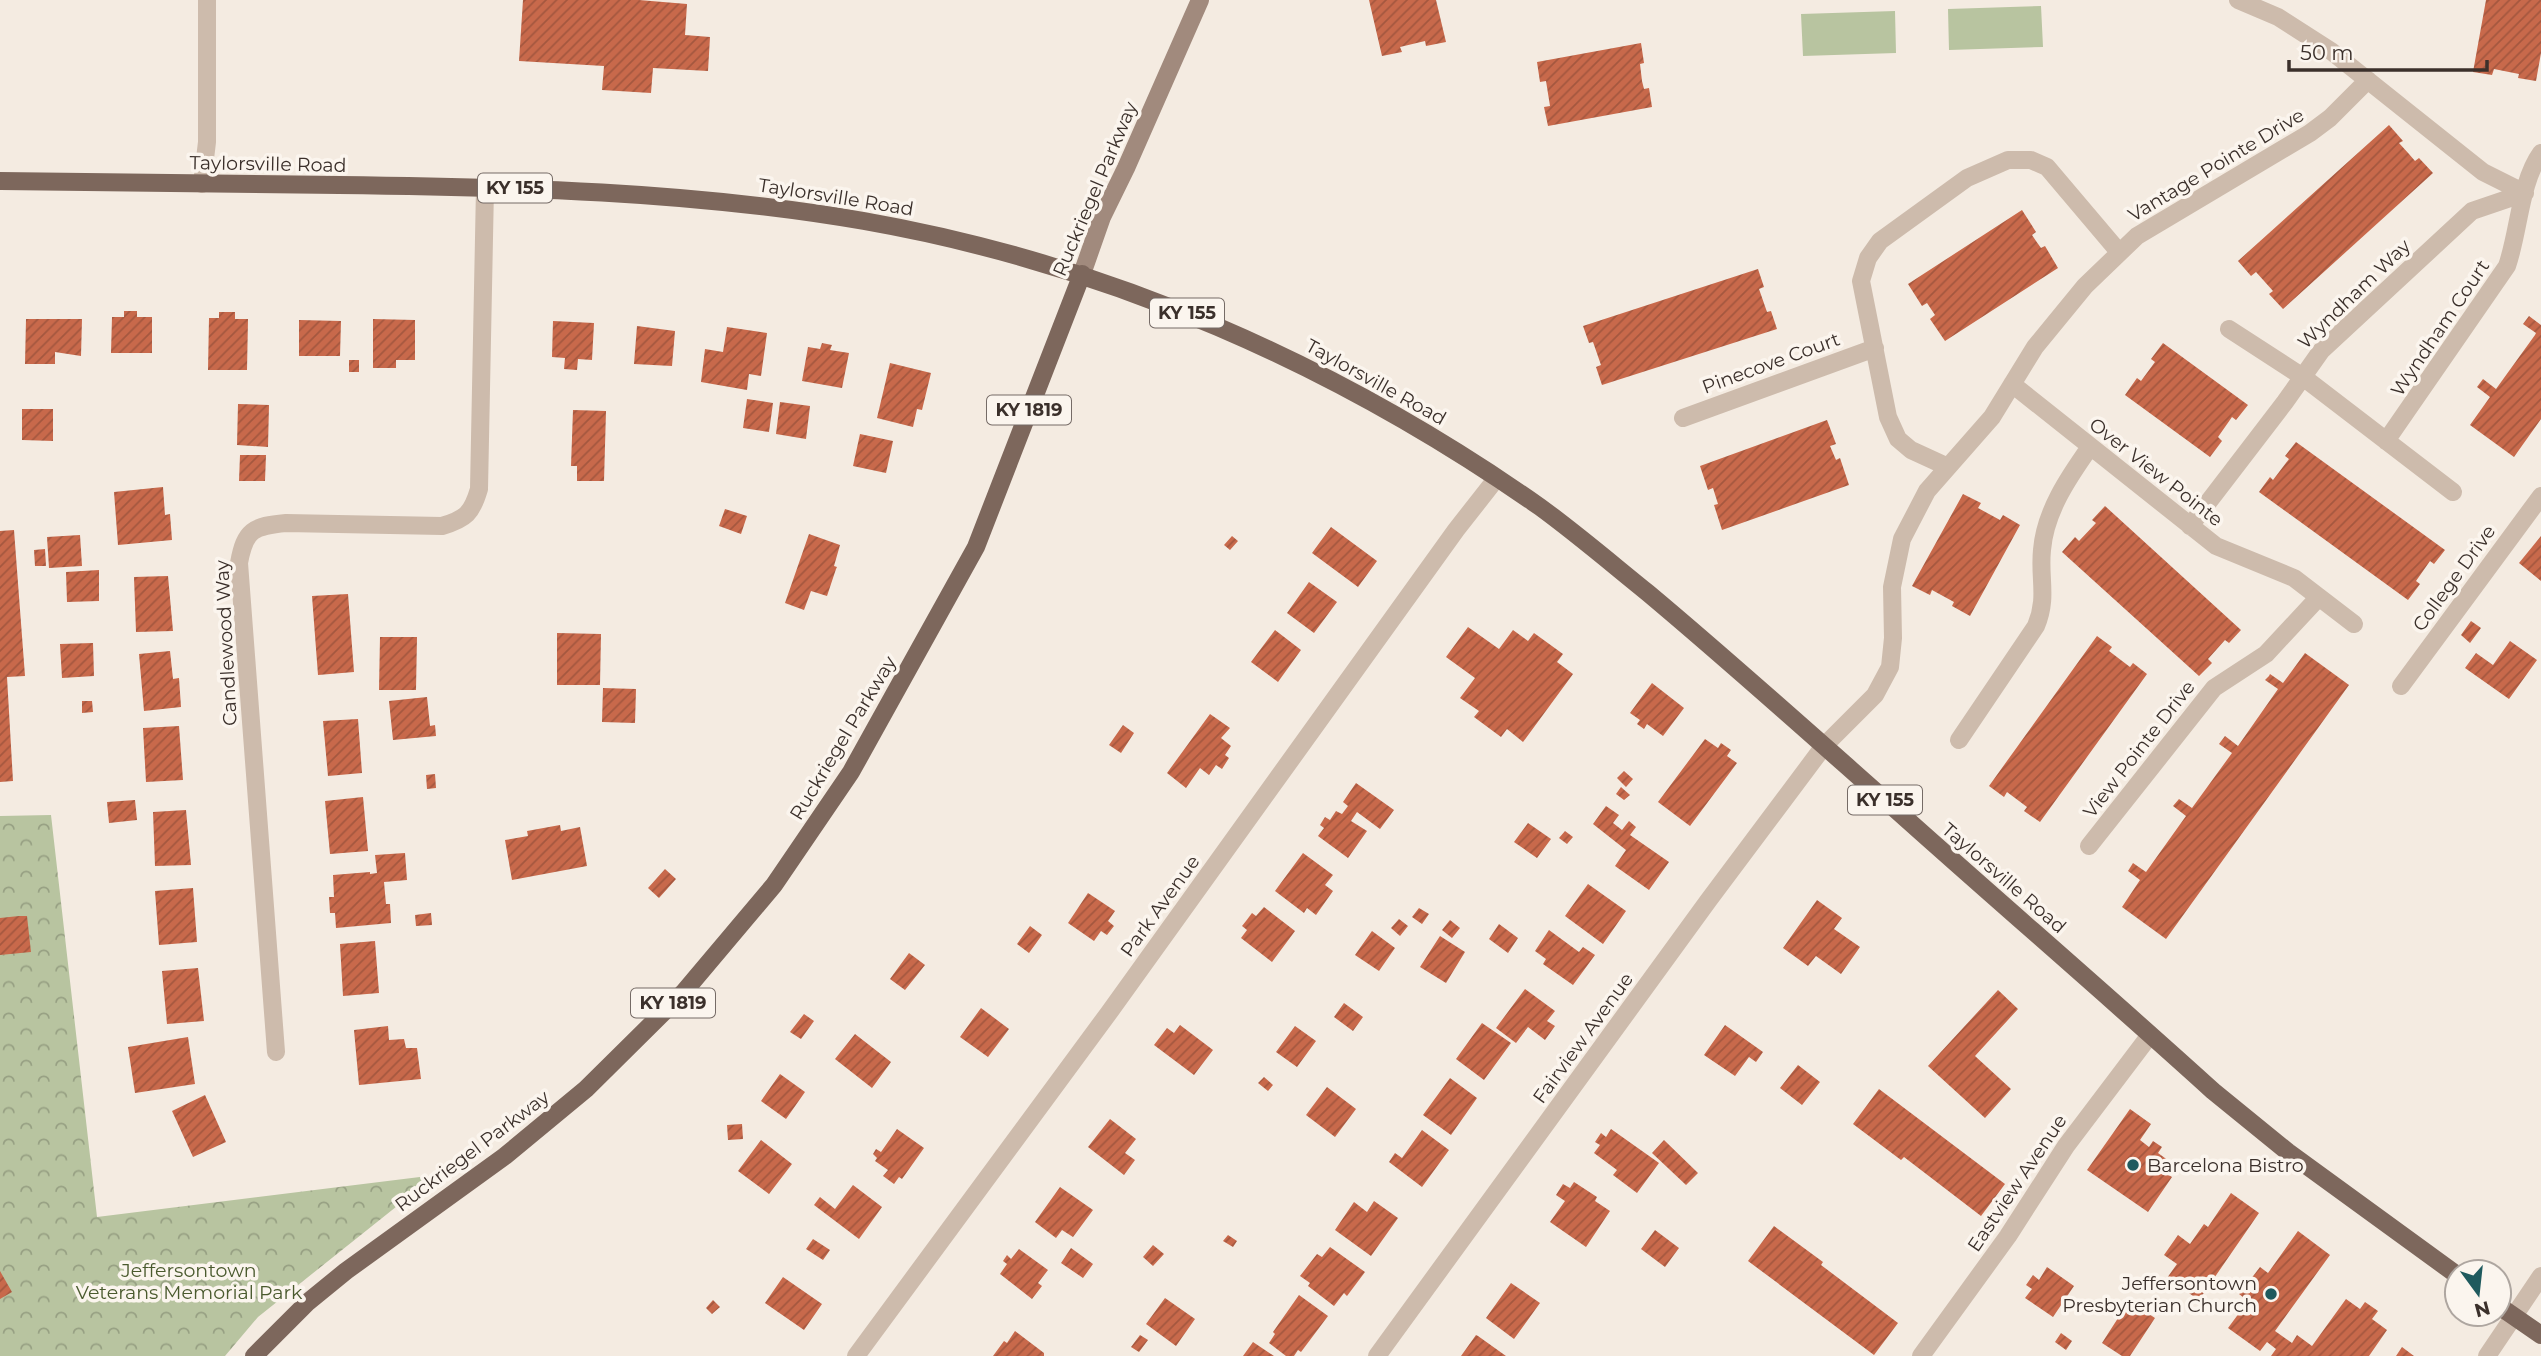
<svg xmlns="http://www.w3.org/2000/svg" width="2541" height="1356" font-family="Montserrat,sans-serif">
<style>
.park{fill:url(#park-crowns)}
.pitch{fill:#b8c4a0}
.building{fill:url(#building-hatch)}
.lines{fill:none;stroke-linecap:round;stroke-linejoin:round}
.street{stroke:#cdbbac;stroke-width:18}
.secondary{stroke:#a18a7d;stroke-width:18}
.primary{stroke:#7d675c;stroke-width:18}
.poi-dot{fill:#1f5a5e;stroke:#fbf5ee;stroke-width:2.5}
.labels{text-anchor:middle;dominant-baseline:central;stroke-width:7;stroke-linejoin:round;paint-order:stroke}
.shield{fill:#fbf5ee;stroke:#756b66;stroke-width:2}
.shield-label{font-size:18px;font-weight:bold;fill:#3b302b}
.street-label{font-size:19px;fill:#3b302b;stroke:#fbf5ee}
.poi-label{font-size:19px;fill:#3b302b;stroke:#fbf5ee;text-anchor:start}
.park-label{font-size:19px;fill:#4a5a2e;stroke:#fbf5ee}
</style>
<defs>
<pattern id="park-crowns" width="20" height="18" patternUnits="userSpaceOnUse" patternTransform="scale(1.75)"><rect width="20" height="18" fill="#b8c4a0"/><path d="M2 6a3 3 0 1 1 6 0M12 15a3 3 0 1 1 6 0" fill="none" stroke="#97a083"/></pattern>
<pattern id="building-hatch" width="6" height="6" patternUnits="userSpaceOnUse" patternTransform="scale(1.75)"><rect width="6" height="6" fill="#c8694b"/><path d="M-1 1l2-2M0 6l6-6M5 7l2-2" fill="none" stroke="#a4573f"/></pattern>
</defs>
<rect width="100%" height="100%" fill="#f4ebe1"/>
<!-- park -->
<path class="park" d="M51,815L97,1217L436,1175L258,1317L225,1356H0V816Z"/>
<!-- pitch -->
<path class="pitch" d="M2041,6L2043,47L1949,50L1948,9Z
M1895,11L1896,53L1803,56L1801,14Z"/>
<!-- building -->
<path class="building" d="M523,0H639L687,4L685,35L710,37L708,71L653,68L651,93L602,90L604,66L519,61Z
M1369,0H1436L1446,42L1426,46L1425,41L1400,47L1402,52L1382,56Z
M2486,0H2541V53L2536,81L2518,78L2519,74L2494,69L2492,75L2473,72Z
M1641,43L1644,63L1640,64L1642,81L1644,89L1649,88L1652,107L1548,126L1544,107L1550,106L1546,81L1540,82L1537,62Z
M2389,125L2403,141L2399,143L2409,154L2415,161L2419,158L2433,173L2283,309L2269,294L2273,291L2256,272L2251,276L2238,261Z
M2022,210L2036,232L2032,235L2036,241L2041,248L2045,246L2058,268L1945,341L1930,319L1935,315L1927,303L1922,306L1908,284Z
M1758,269L1764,287L1759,289L1767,312L1771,311L1777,329L1602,385L1596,367L1601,365L1593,342L1589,343L1583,326Z
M124,311H137V317H152V353H111L112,317H124Z
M219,312H235V319H248L247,370H208L209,318H219Z
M2529,316L2541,325V419L2514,457L2470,425L2490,397L2477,387L2483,379L2496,389L2535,335L2536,333L2523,324Z
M26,319H82L81,356L55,352V364H25Z
M373,319L415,320V360H396V368H373Z
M299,320L341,321L340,356H299Z
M553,321L594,323L592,360L578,359L577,370L564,369L565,358L552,357Z
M637,326L675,331L672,366L634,364Z
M727,327L767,333L761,376L749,374L747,390L701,382L705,349L723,352Z
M822,343L832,345L830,350L849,353L842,388L802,381L808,347L820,349Z
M2163,343L2248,405L2236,420L2232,417L2218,437L2222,441L2210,457L2125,395L2137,378L2141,381L2155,362L2151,359Z
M349,360H359V372H349Z
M890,363L931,373L922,410L917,409L913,427L877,418Z
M747,399L773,403L769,432L743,428Z
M780,402L810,406L806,439L776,434Z
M238,404L269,405L268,447L237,445Z
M22,409H53V441L22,440Z
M573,410L606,411L604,481H577V466H571Z
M1827,420L1836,444L1830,446L1836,460L1840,458L1849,485L1722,530L1714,505L1718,504L1713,488L1708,490L1700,466Z
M860,434L893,441L886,473L853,466Z
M2296,442L2445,550L2434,564L2430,561L2416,581L2420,584L2408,600L2259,492L2270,477L2273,480L2289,459L2285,456Z
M240,455H266L265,481H239Z
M163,487L165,515L170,514L172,540L118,545L114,492Z
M1963,494L1981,503L1978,508L2000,520L2003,515L2020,525L1970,616L1952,606L1954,602L1932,590L1930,595L1912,586Z
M2105,506L2241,630L2229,643L2225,640L2208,659L2212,663L2199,676L2062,552L2075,537L2079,541L2096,523L2092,520Z
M725,509L747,516L741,534L719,526Z
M1331,527L1377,561L1358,587L1312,553Z
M14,530L25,676L7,677L13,781L0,782V531Z
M809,534L840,545L834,566L837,567L836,569L827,596L811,591L804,610L785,603Z
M80,535L82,566L49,568L47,537Z
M1232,536L1238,541L1230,550L1224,545Z
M2541,536V581L2519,563Z
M45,549L46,566H35L34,550Z
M99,570V601L67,602L66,572Z
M168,576L173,631L136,632L134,577Z
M1309,582L1337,602L1314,633L1287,613Z
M348,594L354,672L318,675L312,596Z
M2471,621L2481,628L2470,643L2461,635Z
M1468,627L1499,649L1513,630L1528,641L1534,633L1563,654L1557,662L1573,674L1523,742L1507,729L1501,737L1474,717L1479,711L1460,698L1475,678L1446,657Z
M1275,630L1301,650L1278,682L1251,662Z
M557,633L601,634L600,685H557Z
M2097,636L2112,647L2109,651L2130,667L2133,663L2147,674L2040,822L2024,811L2027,807L2007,792L2004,797L1989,786Z
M380,637H417L416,690H379Z
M2510,641L2537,660L2509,699L2465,668L2476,653L2493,665Z
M93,643L94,676L62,678L60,644Z
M170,651L173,679L179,678L181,707L144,711L139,654Z
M2305,653L2349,685L2166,939L2122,907L2140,880L2128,871L2133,863L2146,872L2186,816L2173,806L2179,799L2192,808L2232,753L2219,744L2225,736L2238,746L2278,689L2265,680L2269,676L2270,674L2283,683Z
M1652,683L1684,708L1663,736L1647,724L1644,729L1637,724L1640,720L1630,713Z
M603,688L636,689L635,723L602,722Z
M427,697L430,726L435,725L436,736L393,740L389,701Z
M82,701H92L93,712L82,713Z
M1210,714L1230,728L1221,738L1231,746L1225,755L1229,758L1222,769L1216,765L1209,775L1200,768L1186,788L1167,773Z
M358,719L362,773L328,776L323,721Z
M1123,725L1134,733L1121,753L1109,745Z
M179,726L183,780L146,782L143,728Z
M1705,739L1718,748L1721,743L1731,750L1727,756L1737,763L1690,826L1658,802Z
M1624,771L1633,779L1626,787L1617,778Z
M435,774L436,788L427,789L426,775Z
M1356,783L1394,810L1380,829L1357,812L1351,821L1367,831L1348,858L1318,836L1324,828L1320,825L1325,817L1330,820L1336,811L1342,814L1348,806L1343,802Z
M1621,787L1630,795L1624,800L1616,794Z
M363,797L368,851L330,854L325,801Z
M135,800L137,820L109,823L107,802Z
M1606,806L1619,815L1613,823L1622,830L1629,821L1636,827L1630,835L1669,862L1649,890L1615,866L1626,850L1593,824Z
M186,810L191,865L155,866L153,812Z
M1528,823L1551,839L1537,858L1514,842Z
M560,825L561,831L580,827L587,866L512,880L505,840L528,836L527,831Z
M1565,831L1573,837L1567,844L1559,838Z
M405,853L407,880L384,882L386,904H390L391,923L336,928L335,913H330L329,897H334L333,875L370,872V874L377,873L375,855Z
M1303,853L1333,875L1325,885L1333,891L1316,915L1307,908L1304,913L1275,891Z
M665,869L676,879L659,898L648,888Z
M1588,884L1626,911L1603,944L1565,916Z
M193,888L197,942L159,945L155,891Z
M1088,893L1115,911L1108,921L1114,926L1107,935L1101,931L1094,941L1068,923Z
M1817,900L1842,918L1834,929L1860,947L1841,974L1816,956L1808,966L1783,948Z
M1264,907L1295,931L1272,962L1241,938L1247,930L1242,926L1246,921L1252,913L1256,916Z
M1419,908L1429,914L1422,924L1412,917Z
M431,913L432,925L416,926L415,915Z
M19,916H27L31,952L0,955V918Z
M1399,919L1408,926L1400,936L1391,928Z
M1450,920L1460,928L1452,938L1442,930Z
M1499,924L1518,938L1508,953L1489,939Z
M1030,926L1042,935L1029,953L1017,944Z
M1549,930L1579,952L1583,947L1595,955L1573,985L1543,964L1546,959L1535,951Z
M1372,931L1395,948L1379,971L1355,955Z
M1440,936L1465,952L1446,983L1420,967Z
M375,941L379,993L343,996L340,944Z
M909,953L925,965L905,990L890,979Z
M198,968L204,1021L167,1024L162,971Z
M1525,989L1555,1011L1547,1021L1555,1026L1545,1040L1528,1027L1516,1043L1496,1028Z
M1998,990L2018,1009L1975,1056L2011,1089L1985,1118L1928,1066Z
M1344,1003L1363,1017L1353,1031L1334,1017Z
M981,1008L1009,1029L988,1057L960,1037Z
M804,1014L814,1021L801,1039L790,1032Z
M1482,1023L1511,1043L1484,1080L1456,1059Z
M1180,1025L1213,1050L1194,1075L1154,1045L1167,1028L1174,1033Z
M1725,1025L1763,1052L1756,1062L1749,1057L1735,1076L1704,1055Z
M388,1026L389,1040L404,1039L406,1048H417L421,1079L359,1085L354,1030Z
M1295,1026L1316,1041L1297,1067L1276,1052Z
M855,1034L891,1062L872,1088L835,1059Z
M188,1037L195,1084L135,1093L128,1047Z
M1798,1065L1820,1082L1802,1105L1780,1088Z
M780,1074L805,1092L786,1119L761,1101Z
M1264,1077L1273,1085L1268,1091L1258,1083Z
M1450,1078L1477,1098L1451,1135L1423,1115Z
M1327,1087L1356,1109L1335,1137L1306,1115Z
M1879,1089L2005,1184L1981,1216L1904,1157L1901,1160L1853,1124Z
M205,1095L226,1142L193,1157L172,1111Z
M2130,1109L2151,1124L2140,1140L2149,1147L2153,1141L2162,1147L2158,1153L2169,1161L2163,1171L2172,1177L2148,1212L2087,1170Z
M1110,1119L1136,1139L1125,1153L1135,1160L1124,1175L1088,1147Z
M742,1124L743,1139L728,1140L727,1125Z
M897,1129L924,1148L902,1179L899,1177L894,1184L883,1176L888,1170L875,1161L877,1158L873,1154L876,1149L881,1152Z
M1611,1129L1659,1163L1637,1193L1613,1175L1617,1170L1594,1153L1600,1145L1595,1142L1601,1133L1606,1137Z
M1422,1130L1449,1150L1422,1187L1389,1162L1395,1153L1402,1158Z
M761,1140L792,1164L769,1194L738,1171Z
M1664,1140L1698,1173L1686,1185L1652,1153Z
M1574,1182L1597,1197L1595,1201L1610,1211L1586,1247L1550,1222L1565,1201L1556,1195L1563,1184L1570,1188Z
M853,1185L882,1207L859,1239L814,1205L820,1197L835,1209Z
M1060,1187L1093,1210L1073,1237L1062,1230L1056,1238L1035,1222Z
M2231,1193L2259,1213L2199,1300L2167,1278L2177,1264L2164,1255L2178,1235L2190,1244L2204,1224L2208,1227Z
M1374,1201L1398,1218L1371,1256L1335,1230L1354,1202L1367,1212Z
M1774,1226L1823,1262L1821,1265L1898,1323L1874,1355L1748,1261Z
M1655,1230L1679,1248L1665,1267L1641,1249Z
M2298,1231L2330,1255L2275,1331L2292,1343L2297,1335L2312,1346L2346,1299L2360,1309L2365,1302L2378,1311L2372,1319L2387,1330L2369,1356H2271L2276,1349L2267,1342L2260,1351L2228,1328L2248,1301L2239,1294L2241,1292L2260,1267L2268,1273Z
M1228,1235L1237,1241L1233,1247L1223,1241Z
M813,1239L830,1250L823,1260L806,1249Z
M1153,1245L1164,1254L1153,1266L1143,1257Z
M1330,1247L1365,1272L1347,1296L1344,1293L1334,1306L1308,1286L1310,1283L1300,1276L1317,1254L1322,1257Z
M1071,1248L1093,1264L1083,1278L1061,1263Z
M1019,1249L1048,1270L1038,1283L1042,1286L1032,1299L1000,1274L1007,1264L1003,1261L1007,1255L1011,1259Z
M2047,1267L2074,1286L2053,1317L2025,1298L2032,1289L2026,1285L2033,1275L2039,1280Z
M0,1271L12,1292L0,1299Z
M783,1277L822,1304L804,1330L765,1303Z
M1511,1283L1540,1303L1514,1339L1486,1318Z
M1299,1295L1328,1316L1301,1352L1298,1350L1294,1356H1286L1269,1343L1275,1334L1273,1332Z
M1165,1298L1195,1319L1176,1346L1146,1324Z
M713,1300L720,1307L712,1314L706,1308Z
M2129,1301L2155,1318L2130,1356H2122L2102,1343Z
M1015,1331L1044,1353V1356H993L1004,1341L1007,1343Z
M2061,1333L2072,1341L2066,1350L2055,1342Z
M1140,1335L1148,1340L1139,1352L1131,1347Z
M1476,1335L1478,1336L1506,1356H1461Z
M1253,1342L1274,1356H1243Z
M2402,1347L2414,1356H2396Z"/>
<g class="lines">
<!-- street -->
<path class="street" d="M2238,0L2278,17L2331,51L2483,172L2525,193
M202,184L207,142V0
M2229,329L2303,377L2453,492
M2012,384L2216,546L2294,578L2354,624
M1683,418L1875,348
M2386,441L2507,266C2519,232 2520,182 2541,153
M1948,467L1911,450L1898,439L1888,417L1861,281L1868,258L1880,241L1967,178L2008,160H2031L2047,167L2119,252
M2190,526L2285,402L2321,351L2472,211L2525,193
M2401,686L2541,496
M1959,740L2036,626C2048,597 2039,579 2042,550C2045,512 2068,478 2090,447
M2089,846L2214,688L2266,654L2319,597
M276,1052L239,563C245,530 253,526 286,523L442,526C466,519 472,513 479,489L485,188
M856,1356L1108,1014L1456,530L1496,479
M1377,1356L1708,901L1824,746L1875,695L1890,667L1893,638L1892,587L1902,539L1927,491L1992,417L2035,347L2085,286L2137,236L2310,133L2330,118L2368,80
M1921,1356L2008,1236L2066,1146L2150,1035
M2487,1356L2541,1276"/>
<!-- secondary -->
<path class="secondary" d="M1082,274L1102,217L1126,168L1200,0"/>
<!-- primary -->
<path class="primary" d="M0,181C113,183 226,184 339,185C514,187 690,191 864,221C1109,264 1337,365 1540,507C1577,534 1612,564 1648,593C1728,660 1806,730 1884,799C1993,897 2104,992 2213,1091L2288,1152L2457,1275
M2499,1306L2541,1335
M254,1356L308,1302L346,1271L505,1156L586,1089L683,993L774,885L851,772L976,547L1082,274"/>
</g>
<!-- markers -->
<g class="poi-dot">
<circle cx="2133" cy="1165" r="7"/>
<circle cx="2271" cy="1294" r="7"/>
</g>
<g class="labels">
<!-- shield labels -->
<g class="shield">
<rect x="478" y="173.5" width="74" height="29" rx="5"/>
<rect x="1150" y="298.5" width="74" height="29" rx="5"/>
<rect x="987" y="395.5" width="84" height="29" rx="5"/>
<rect x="1848" y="785.5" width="74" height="29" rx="5"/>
<rect x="631" y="988.5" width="84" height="29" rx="5"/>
</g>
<g class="shield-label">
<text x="515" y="188">KY 155</text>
<text x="1187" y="313">KY 155</text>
<text x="1029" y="410">KY 1819</text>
<text x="1885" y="800">KY 155</text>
<text x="673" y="1003">KY 1819</text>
</g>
<!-- street labels -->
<g class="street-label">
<text transform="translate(268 164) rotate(1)">Taylorsville Road</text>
<text transform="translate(2216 165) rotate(-31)">Vantage Pointe Drive</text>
<text transform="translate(1095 189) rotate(-67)">Ruckriegel Parkway</text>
<text transform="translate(836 197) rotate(9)">Taylorsville Road</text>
<text transform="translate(2354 294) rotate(-44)">Wyndham Way</text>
<text transform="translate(2440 328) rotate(-56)">Wyndham Court</text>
<text transform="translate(1771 363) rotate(-20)">Pinecove Court</text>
<text transform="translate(1376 382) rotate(29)">Taylorsville Road</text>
<text transform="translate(2156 472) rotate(38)">Over View Pointe</text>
<text transform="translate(2454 578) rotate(-54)">College Drive</text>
<text transform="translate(226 643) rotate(-93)">Candlewood Way</text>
<text transform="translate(843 738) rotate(-59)">Ruckriegel Parkway</text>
<text transform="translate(2139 749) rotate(-52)">View Pointe Drive</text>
<text transform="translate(2004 878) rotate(41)">Taylorsville Road</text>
<text transform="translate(1160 906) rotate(-54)">Park Avenue</text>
<text transform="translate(1583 1038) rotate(-54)">Fairview Avenue</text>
<text transform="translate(472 1151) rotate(-37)">Ruckriegel Parkway</text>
<text transform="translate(2017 1183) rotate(-56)">Eastview Avenue</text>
</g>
<!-- poi labels -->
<g class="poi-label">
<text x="2147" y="1165">Barcelona Bistro</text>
<text x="2257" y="1283" text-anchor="end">Jeffersontown<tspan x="2257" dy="22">Presbyterian Church</tspan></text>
</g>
<!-- park labels -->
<g class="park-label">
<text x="189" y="1270">Jeffersontown<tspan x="189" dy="22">Veterans Memorial Park</tspan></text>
</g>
</g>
<!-- north arrow -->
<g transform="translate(2478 1293) rotate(165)"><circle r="33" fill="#fbf5ee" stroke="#aea6a0" stroke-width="2"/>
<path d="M0-5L12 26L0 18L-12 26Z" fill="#1f5a5e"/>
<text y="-10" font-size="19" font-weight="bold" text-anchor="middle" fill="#3b302b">N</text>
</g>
<!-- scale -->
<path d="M2289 60v10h198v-10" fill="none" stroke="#3b302b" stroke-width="3.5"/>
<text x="2300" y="60" font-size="21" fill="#3b302b" stroke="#fbf5ee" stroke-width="5" paint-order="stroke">50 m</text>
</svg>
